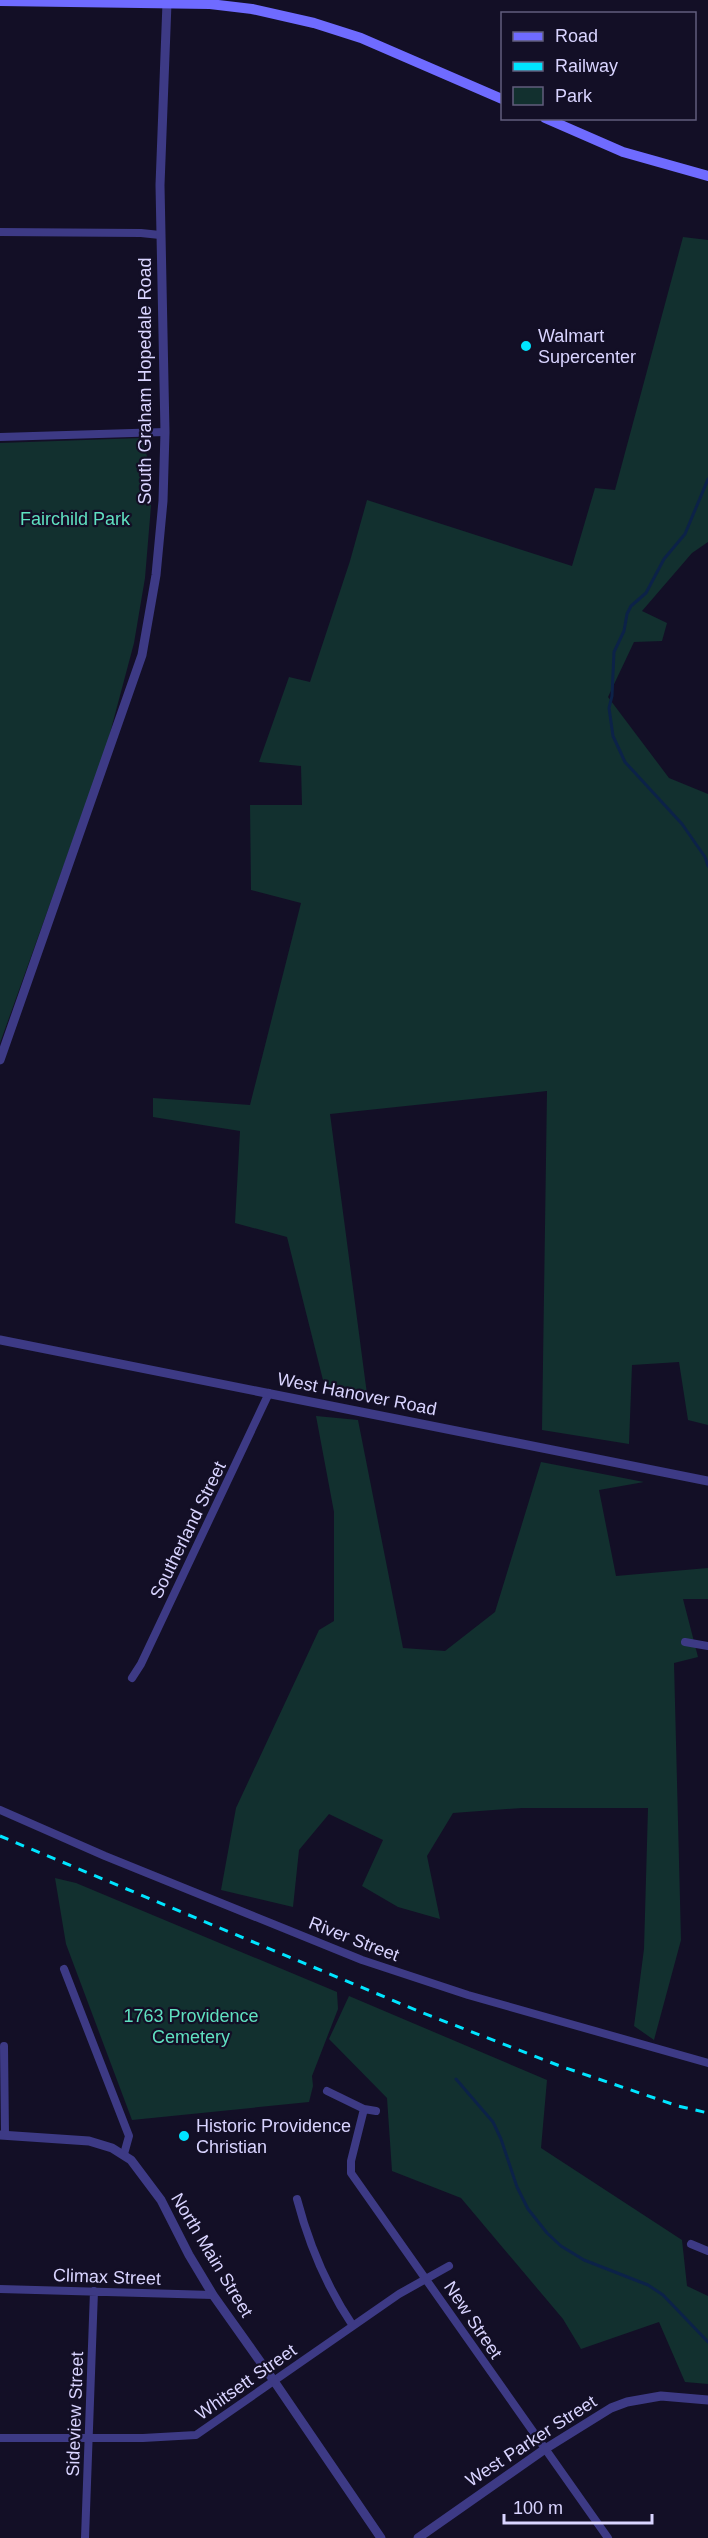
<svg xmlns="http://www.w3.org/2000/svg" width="708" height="2538" font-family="Arial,sans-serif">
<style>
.green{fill:#12302f}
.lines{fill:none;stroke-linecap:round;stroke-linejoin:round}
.stream{stroke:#0c2248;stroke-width:3}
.minor{stroke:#3d3a85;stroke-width:8}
.tertiary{stroke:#3d3a85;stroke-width:9}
.secondary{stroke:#6f6bff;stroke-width:10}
.rail{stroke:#00e5ff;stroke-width:3;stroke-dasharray:9 8;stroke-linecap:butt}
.poi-dot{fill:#00e5ff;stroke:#130f26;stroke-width:2}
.labels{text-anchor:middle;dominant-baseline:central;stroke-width:4.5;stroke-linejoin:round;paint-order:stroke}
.poi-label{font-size:18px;fill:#d9d4ff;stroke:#130f26;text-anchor:start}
.street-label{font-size:18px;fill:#d9d4ff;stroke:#130f26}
.park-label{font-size:18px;fill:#5fe0c0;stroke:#130f26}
</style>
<rect width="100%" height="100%" fill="#130f26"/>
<!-- green -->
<path class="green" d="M683,237L708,240V542L692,553L642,611L667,623L662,641L634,642L608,697L669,778L708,794V1425L688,1420L679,1362L632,1365L629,1444L542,1430L547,1091L330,1114L367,1394L324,1384L287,1237L235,1223L240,1131L153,1117V1098L250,1105L301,903L251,890L250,805H302L301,766L259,762L289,677L310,682L350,561L367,500L572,566L595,488L615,490Z
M142,438L151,471V506L145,578L134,643L106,748L0,1043V443Z
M316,1416L358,1420L403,1648L445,1651L495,1612L541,1462L644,1482L599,1490L616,1576L708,1568V1599H683L698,1657L674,1663L681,1940L654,2040L634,2026L644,1949L648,1808H522L453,1813L427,1856L440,1919L398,1907L362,1886L383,1840L329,1814L299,1850L293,1907L221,1890L236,1808L319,1630L334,1621V1512Z
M55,1878L76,1883L337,1992L338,2009L312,2076L313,2086L309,2102L132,2120L66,1944Z
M349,1996L547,2080L541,2148L682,2240L687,2286L708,2296V2384L685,2382L659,2322L581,2349L563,2319L461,2198L392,2171L387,2098L329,2039Z"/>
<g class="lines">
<!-- stream -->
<path class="stream" d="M708,479L685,534L664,559L646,593L631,606L627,614L624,631L614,652L612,696L609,708L613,736L625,762L682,824L705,857L708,866
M456,2079L493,2122L501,2139L517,2187L528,2209L547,2233L561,2246L584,2260L648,2285L663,2295L708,2342"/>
<!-- minor -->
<path class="minor" d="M0,232L141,233L160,235
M0,437L165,432
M685,1642L708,1646
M132,1678L141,1664L269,1393
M0,1810L105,1856L362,1960L468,1995L708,2063
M64,1969L129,2136L124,2154
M4,2046L5,2135
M327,2091L364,2109L376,2111
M364,2109L351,2161V2173L608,2538
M297,2199C309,2245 326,2286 353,2326
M691,2244L708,2251
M0,2289L213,2295
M0,2438H143L196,2435L399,2294L449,2266
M85,2538L94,2291"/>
<!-- tertiary -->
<path class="tertiary" d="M0,1060L142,655L156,575L163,501L165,432L160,185L167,3
M0,1340L708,1481
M0,2135L89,2141L112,2148L131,2160L161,2200L189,2255L213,2295L274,2381L381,2538
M418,2538L545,2449L611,2408L627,2402L661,2396L708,2400"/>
<!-- secondary -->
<path class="secondary" d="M0,1L210,4L252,9L314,23L361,38L502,99
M545,118L623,152L708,176"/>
<!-- rail -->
<path class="rail" d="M0,1836L423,2013L560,2066L678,2106L708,2113"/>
</g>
<!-- markers -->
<g class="poi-dot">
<circle cx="526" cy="346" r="6"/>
<circle cx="184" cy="2136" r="6"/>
</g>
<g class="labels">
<!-- poi labels -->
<g class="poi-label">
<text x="538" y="336">Walmart<tspan x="538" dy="21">Supercenter</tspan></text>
<text x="196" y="2126">Historic Providence<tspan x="196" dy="21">Christian</tspan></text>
</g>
<!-- street labels -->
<g class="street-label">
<text transform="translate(145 381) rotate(-90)">South Graham Hopedale Road</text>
<text transform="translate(357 1394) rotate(11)">West Hanover Road</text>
<text transform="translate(188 1530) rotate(-64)">Southerland Street</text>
<text transform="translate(354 1939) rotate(21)">River Street</text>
<text transform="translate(212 2255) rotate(59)">North Main Street</text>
<text transform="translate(107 2277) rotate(2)">Climax Street</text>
<text transform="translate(473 2320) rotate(56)">New Street</text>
<text transform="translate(246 2382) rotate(-35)">Whitsett Street</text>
<text transform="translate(75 2414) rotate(-88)">Sideview Street</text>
<text transform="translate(531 2441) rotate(-33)">West Parker Street</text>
</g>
<!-- park labels -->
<g class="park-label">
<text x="75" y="519">Fairchild Park</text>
<text x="191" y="2016">1763 Providence<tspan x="191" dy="21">Cemetery</tspan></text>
</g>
</g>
<!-- legend -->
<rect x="501" y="12" width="195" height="108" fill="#130f26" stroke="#625e7d" stroke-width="1.5"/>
<rect x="513" y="32" width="30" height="9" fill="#6f6bff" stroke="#625e7d" stroke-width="1.5"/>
<text x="555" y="42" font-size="18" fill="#d9d4ff">Road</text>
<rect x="513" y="62" width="30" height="9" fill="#00e5ff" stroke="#625e7d" stroke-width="1.5"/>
<text x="555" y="72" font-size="18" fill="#d9d4ff">Railway</text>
<rect x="513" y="87" width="30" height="18" fill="#12302f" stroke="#625e7d" stroke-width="1.5"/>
<text x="555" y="102" font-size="18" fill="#d9d4ff">Park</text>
<!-- scale -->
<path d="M504 2514v9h148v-9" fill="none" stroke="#d9d4ff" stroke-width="3"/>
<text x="513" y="2514" font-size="18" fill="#d9d4ff" stroke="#130f26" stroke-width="4.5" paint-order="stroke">100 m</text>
</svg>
